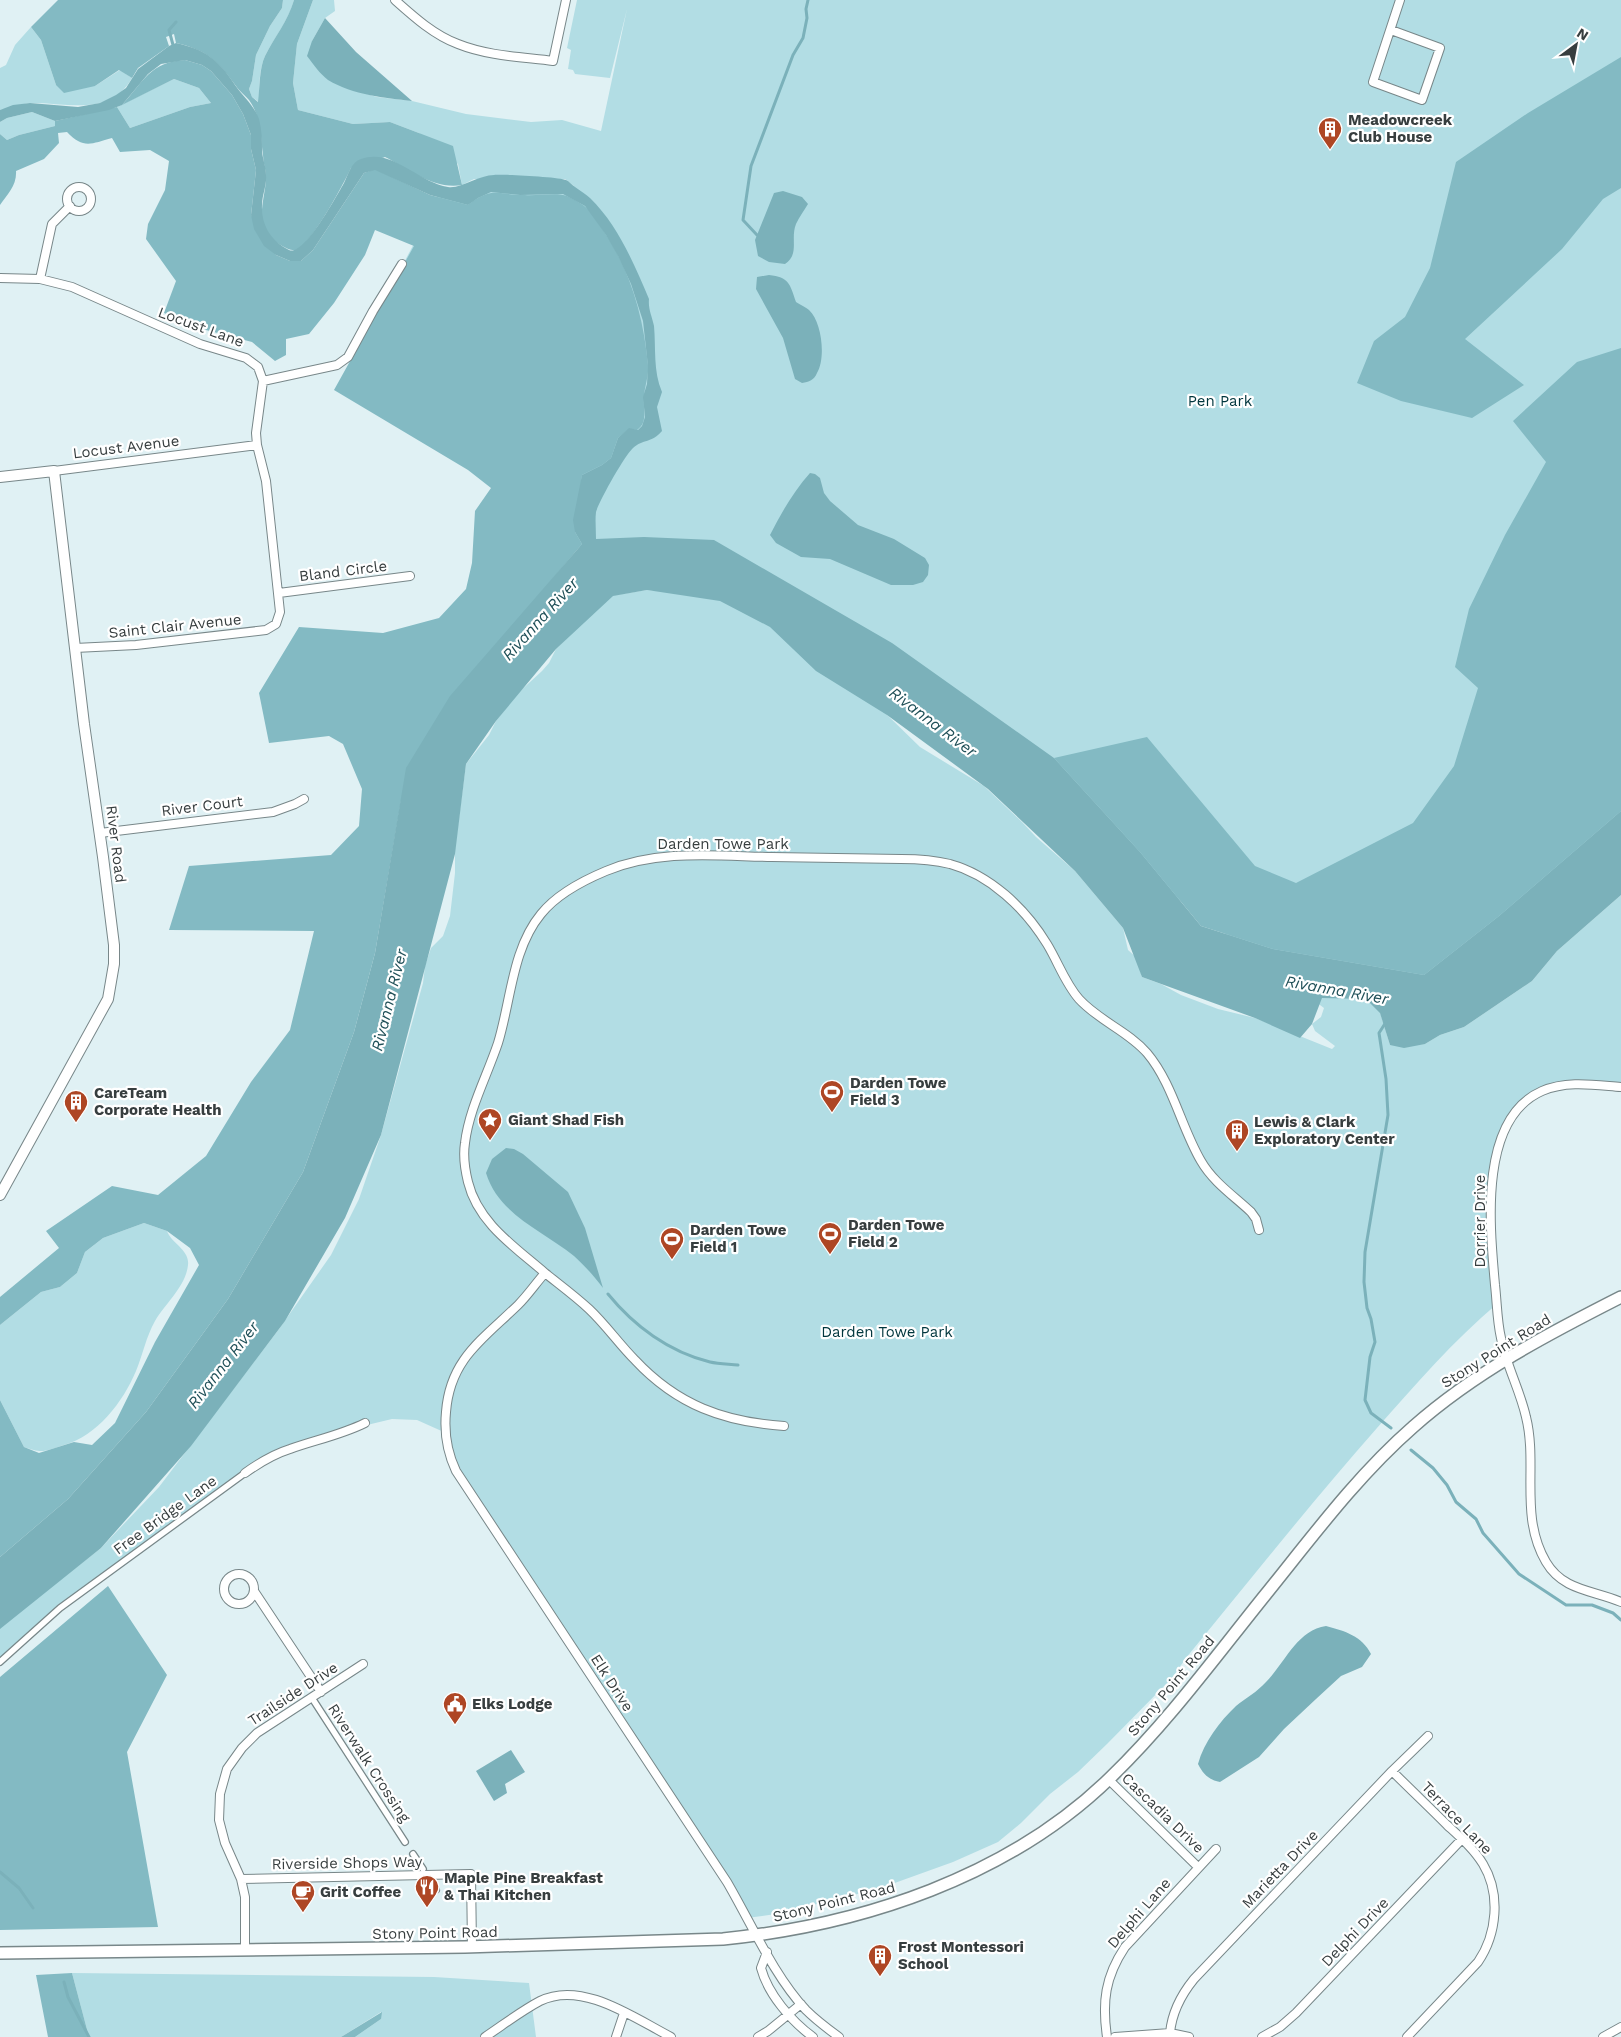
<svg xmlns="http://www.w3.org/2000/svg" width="1621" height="2037" font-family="'Work Sans',sans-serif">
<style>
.green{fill:#b2dde4}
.forest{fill:#83bac3}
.water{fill:#7bb1ba}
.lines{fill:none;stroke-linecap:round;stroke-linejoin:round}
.stream{stroke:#7bb1ba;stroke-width:3}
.pedestrian-casing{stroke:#788789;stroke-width:8}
.minor-casing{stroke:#788789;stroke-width:10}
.tertiary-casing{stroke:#788789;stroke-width:12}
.secondary-casing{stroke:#788789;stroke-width:14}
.pedestrian{stroke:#fff;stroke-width:5.5}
.minor{stroke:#fff;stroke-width:8}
.tertiary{stroke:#fff;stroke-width:10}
.secondary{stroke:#fff;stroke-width:11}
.labels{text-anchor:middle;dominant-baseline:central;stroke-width:4.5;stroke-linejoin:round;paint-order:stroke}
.poi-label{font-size:15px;font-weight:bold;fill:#373e3f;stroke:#fff;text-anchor:start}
.street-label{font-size:15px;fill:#373e3f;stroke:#fff}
.park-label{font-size:15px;fill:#00363d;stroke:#fff}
.water-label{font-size:16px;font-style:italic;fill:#205058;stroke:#fff}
</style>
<rect width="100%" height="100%" fill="#e0f1f4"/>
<!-- green -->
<path class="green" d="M283,0H294C288,22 275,36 265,56C259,69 259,88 259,102L252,97L249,89L252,81L256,55L270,26L282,8Z
M313,0H334L335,11L325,18L312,41L347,88L377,97L412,101L466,114L531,122L562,120L601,131L627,9L610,78L575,74L573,70L568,69L571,50L567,48L577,0H1621V820L1380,1012L1390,1045L1425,1044L1440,1035L1464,1027L1532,981L1557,951L1621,895V1087C1598,1086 1571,1082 1549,1090C1537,1094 1527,1105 1519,1114C1480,1163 1494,1244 1498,1303C1452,1342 1417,1383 1377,1428C1311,1503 1249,1581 1186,1658L1172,1678L1107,1744L1078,1772L1050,1794L1021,1823L998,1842L953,1862L878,1889L776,1914L747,1918L459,1478L446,1433L417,1420L392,1419L367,1425L334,1440L298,1448L261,1466L78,1594L0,1662V1627L101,1548L159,1487L279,1329L331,1255L359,1199L381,1135L423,983L425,966L431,948L443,936L450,916L455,873V848L466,764L489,735L496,721L517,694L542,671L549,663L556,649L609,596L647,590L738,598L880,708L920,747L984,786L1022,822L1036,837L1075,871L1123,928L1128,950L1137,958L1142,977L1161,984L1181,995L1218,1009L1255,1018L1332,1049L1335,1046L1315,1031L1312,1024L1321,1017L1324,1008L1316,1002L719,554L597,559L342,379L443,189L574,186L565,179H474L462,185L458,164L419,133L390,122L353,124L298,110L293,83L297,44Z
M31,27L41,40L56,85L95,86L120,70L132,78C109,118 66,102 30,103C21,104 10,108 0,110V68L6,65L15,45Z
M174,79L199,88L211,103L190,107L130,128L117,107Z
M32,112L55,121V126L19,135L7,140L0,134V122L7,118Z
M144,1223L167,1231C171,1243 190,1250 188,1265C186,1286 165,1304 155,1321C146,1337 143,1354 136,1371C123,1402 97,1436 64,1445C45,1451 43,1454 24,1447L0,1400V1325L41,1292L60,1287L77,1273L85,1252L103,1238Z
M72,1973L434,1977L529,1983L536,2037H355L381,2019V2012L341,2037H89Z"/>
<!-- forest -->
<path class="forest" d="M58,0H283L282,8L270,26L256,55L252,81L249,89L252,97L258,102C260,87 259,69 265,56C275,36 288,21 294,0H313L297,44L293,83L298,110L353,124L390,122L453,146L462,185C434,190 409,169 385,157L351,168C343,185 311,245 296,250C289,252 271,240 267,233C256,217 266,195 266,177C266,170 263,162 263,155C260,133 262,119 249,100C245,95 239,91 236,86C218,61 207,50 176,43L174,34L166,37L169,46L138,68L132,78L119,70L95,86L64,93L56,85L41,40L31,27Z
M1621,57V188L1603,199L1562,249L1465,339L1524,385L1472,418L1401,401L1357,383L1374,341L1405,317L1430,268L1456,162L1528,113Z
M185,60L202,65L211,71L232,95L243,114L251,135V149L256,170L251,215L276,255L290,261H301L313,250L364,173L375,169L430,195L468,205C493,186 497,195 525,195C534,196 556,193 563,195C569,196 578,202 583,205C589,209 594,217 598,223C629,265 643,313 648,365C649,377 644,387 644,399C643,411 648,422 637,430L629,429L618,438L611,458L602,465L582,475L575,532L582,544L545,588L401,801L375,953L354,1032L303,1172L228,1299L146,1412L68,1499L0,1557V1400L24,1447L39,1453L74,1442L92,1445L115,1423L155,1342L199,1265L190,1248L167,1231L144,1223L103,1238L85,1252L77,1273L60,1287L41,1292L0,1325V1297L59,1248L46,1231L112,1186L158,1195L206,1156L251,1082L290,1030L314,931L169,930L189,866L331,855L359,826L362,789L343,744L329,736L269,743L259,693L299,627L383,633L439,618L466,589L472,563L475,511L491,488L468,470L334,390L414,246L375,230L365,255L334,303L309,334L286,339V355L275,361L252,342L206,330L164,313L176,281L146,239L148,224L165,190L169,161L150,150L120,152L112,138C91,144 83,149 67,132L58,133L59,143L44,159L16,171C17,185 8,194 0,205V134L7,140L19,135L55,126V121L117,107L130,128L190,107L211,103L199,88L174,79L122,105C144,81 150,62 185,60Z
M1621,348V811L1499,916L1424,975L1273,949L1201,926L1140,852L1054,758L1147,737L1255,866L1296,883L1413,823L1454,766L1478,688L1455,667L1469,609L1505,535L1546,462L1513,421L1577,362Z
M108,1586L167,1675L127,1752L158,1927L0,1930V1677Z
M72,1973L89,2037H48L36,1975Z
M382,2012L381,2019L355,2037H341Z"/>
<!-- water -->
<path class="water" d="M325,18L356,52L412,101C385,98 353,95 328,80C320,74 313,64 307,56L312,41Z
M176,43C206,50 218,59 235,85C243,97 254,105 259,119C262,130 262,141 262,152C263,160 266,167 266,175C267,185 262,195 262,205C261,225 271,241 289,250C304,257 337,195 344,183C348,175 351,162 361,159C393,148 417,182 448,187C461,189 479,175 494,175C504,174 560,177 566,180C569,181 572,185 575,187C580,191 586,194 590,198C618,225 634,264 649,299C648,309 652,316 654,326C656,348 653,371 662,392L657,407L662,431C652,443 643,439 633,448C625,455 599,501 596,512C595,520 596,530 596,539L644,537L714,540L892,643L1054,758L1140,852L1201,926L1273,949L1424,975L1499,916L1621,811V895L1557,951L1532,981L1464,1027L1440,1035L1425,1044L1404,1048L1390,1045L1380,1013L1366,999L1322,998L1312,1024L1300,1038L1255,1018L1142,977L1123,928L1075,871L988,789L887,715L816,671L770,627L720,601L647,590L613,596L556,649L496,721L466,764L455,854L381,1135L345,1218L285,1321L191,1446L101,1548L0,1629V1557L68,1499L146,1412L228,1299L303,1172L354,1032L375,953L406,768L450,696L582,544L575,532L573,520L582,475L602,465L611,458L618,438L629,428L638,430L642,426L645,417L643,397L647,384L648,366L643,321L631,284L618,256L606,235L585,206L563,194L520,195L491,192L478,198L468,205L430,195L375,170L364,173L313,250L301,261H290L276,255L264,246L254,229L251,215L256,170L251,149V135L243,114L232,95L211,71L202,65L185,60L161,64L148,74L122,105L109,110L55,121L32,112L7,118L0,122V110L13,105L30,103L78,107L100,103L116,95L126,88L138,69L169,46Z
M783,191L802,197L808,204C804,211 799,217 796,224C790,239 800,254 785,264L769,262L758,256L755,240L774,193Z
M769,275C789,277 790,284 796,302C800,305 806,307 809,310C822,322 826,358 817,373C814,380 809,382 802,383L795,379L783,338L756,289L757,277Z
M810,473L815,474L820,478L824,493L830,501L858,525L894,539L925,558L929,565L928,575L923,582L913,585H891L830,559L801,557L776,543L770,535C781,513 794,491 810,473Z
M506,1148L514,1149L523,1154L568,1192L585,1228L603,1288C594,1276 585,1266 574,1256C542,1230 499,1215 486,1173L492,1159Z
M1326,1626C1345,1631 1362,1636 1371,1654L1362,1667L1341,1676L1316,1699L1284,1729L1259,1757L1220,1782C1209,1780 1203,1774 1198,1764C1204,1742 1220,1721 1236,1706C1246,1698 1257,1692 1266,1682C1285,1663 1297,1630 1326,1626Z
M511,1750L525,1772L505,1784L507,1793L494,1801L476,1771Z"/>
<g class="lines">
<!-- stream -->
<path class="stream" d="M173,45L169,30L176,22
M757,235L743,220L751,166L793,55L803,38L807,18L806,9L808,0
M1386,1022L1379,1033L1386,1079L1388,1115L1365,1252L1364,1282L1367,1308L1371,1319L1375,1342L1370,1357L1365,1400L1371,1413L1391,1428
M608,1294C634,1326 669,1352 710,1362C719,1364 729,1364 738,1365
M1411,1450L1433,1468L1447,1485L1456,1502L1476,1519L1483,1533L1519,1574L1566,1605H1592L1613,1613L1621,1620
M0,1872L19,1888L33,1908
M64,1982L68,1997L89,2037"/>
<!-- pedestrian casing -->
<g class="pedestrian-casing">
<path id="pedestrian" d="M0,1662L60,1608L245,1473
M312,1698L405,1842
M413,1854L423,1869
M430,1881L436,1890"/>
</g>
<!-- minor casing -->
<g class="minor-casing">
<path id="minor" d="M395,0C414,17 434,35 458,44C488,56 522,57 553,61L566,0
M1391,30L1440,48L1422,100L1373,82L1400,0
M67 199a12 12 0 1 1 24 0a12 12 0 1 1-24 0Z
M0,278L40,279L72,287L200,344L246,358L258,367L263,381L256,433L257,445L266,481L280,612L276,624L266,630L136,645L75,648
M40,279L52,224L70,206
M263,381L337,365L348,357L373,311L402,264
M54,471L257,445
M279,593L410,576
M100,833L273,812L295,804L304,799
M1621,1087C1595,1085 1567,1080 1542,1091C1478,1119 1490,1228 1495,1285C1497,1302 1497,1321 1501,1338C1506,1365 1520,1390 1526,1417C1538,1465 1519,1516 1546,1562C1563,1591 1593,1590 1621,1602
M545,1273C560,1285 575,1296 589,1309C606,1325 619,1344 635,1360C677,1405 724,1422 784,1426
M245,1473C259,1463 274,1454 290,1449C315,1440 341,1435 365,1423
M224 1589a15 15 0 1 1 30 0a15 15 0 1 1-30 0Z
M254,1591L321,1692
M1392,1771C1410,1789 1429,1807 1447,1825C1460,1837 1474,1849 1483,1864C1501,1894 1497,1934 1478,1962L1407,2037
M1109,1780L1198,1867
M241,1879L471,1874L472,1947
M245,1950V1897L241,1879L225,1843L219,1820L220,1794L227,1769L242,1748L257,1733L363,1664
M767,1952L761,1968C768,1994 791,2021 813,2037
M1170,2033C1172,2012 1181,1995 1194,1979L1392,1771L1428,1736
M485,2037C503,2025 521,2011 540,2001C582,1980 634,2018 671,2037
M616,2037L624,2013
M758,2037L768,2031L801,2004
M839,2037C828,2029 816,2020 806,2010C774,1976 751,1923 727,1882L456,1471C447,1452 444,1433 446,1412C450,1359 483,1339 518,1305C528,1295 536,1283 545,1273C515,1247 478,1223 468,1182C465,1170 463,1156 465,1143C469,1109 487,1076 498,1043C511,1001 512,949 541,914C557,894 582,881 606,871C659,849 716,856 772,857C815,858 858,858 901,859C918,859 934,860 950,864C990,875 1025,908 1047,944C1058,962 1065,983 1079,999C1099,1021 1128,1031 1147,1053C1173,1084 1181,1127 1201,1161C1213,1182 1234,1196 1251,1212L1256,1219L1259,1230
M1107,2037C1102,2002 1105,1977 1125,1947L1216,1849
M1115,2037L1170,2033L1189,2037
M1262,2037L1280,2027L1296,2013L1462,1839
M1603,2037L1621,2027"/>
</g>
<!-- tertiary casing -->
<g class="tertiary-casing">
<path id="tertiary" d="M0,477L54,471L84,724L103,857L114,945V964L108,999L0,1195"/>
</g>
<!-- secondary casing -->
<g class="secondary-casing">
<path id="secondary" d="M0,1953L465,1947L723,1939C862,1925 1009,1877 1111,1777C1168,1722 1216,1656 1266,1594C1312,1537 1357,1476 1413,1427C1475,1372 1548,1334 1621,1297"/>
</g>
<!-- pedestrian -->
<use href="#pedestrian" class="pedestrian"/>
<!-- minor -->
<use href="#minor" class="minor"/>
<!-- tertiary -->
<use href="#tertiary" class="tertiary"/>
<!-- secondary -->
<use href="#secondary" class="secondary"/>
</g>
<!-- icons -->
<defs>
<g id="building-pin" transform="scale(1.25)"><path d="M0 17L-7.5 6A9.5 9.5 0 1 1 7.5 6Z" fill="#ae4624" stroke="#fff"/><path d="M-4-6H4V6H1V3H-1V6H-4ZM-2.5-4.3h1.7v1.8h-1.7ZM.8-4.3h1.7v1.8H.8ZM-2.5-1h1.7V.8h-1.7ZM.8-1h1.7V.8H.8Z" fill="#fff"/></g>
<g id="stadium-pin" transform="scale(1.25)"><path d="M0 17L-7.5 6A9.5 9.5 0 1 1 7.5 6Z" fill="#ae4624" stroke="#fff"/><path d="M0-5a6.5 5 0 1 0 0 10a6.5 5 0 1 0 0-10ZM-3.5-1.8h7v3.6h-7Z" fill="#fff"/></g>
<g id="sight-pin" transform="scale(1.25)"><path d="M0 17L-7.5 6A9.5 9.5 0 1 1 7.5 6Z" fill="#ae4624" stroke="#fff"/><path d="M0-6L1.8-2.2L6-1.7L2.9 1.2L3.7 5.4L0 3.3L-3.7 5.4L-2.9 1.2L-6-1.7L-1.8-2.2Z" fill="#fff"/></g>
<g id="civic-pin" transform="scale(1.25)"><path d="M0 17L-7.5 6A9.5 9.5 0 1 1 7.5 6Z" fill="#ae4624" stroke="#fff"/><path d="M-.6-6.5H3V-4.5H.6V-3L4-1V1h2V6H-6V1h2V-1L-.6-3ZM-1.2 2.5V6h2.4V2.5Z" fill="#fff"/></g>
<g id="restaurant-pin" transform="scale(1.25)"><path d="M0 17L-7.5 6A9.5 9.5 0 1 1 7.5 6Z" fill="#ae4624" stroke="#fff"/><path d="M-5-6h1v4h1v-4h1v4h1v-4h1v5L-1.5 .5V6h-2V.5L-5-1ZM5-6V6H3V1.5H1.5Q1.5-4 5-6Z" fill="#fff"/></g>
<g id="cafe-pin" transform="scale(1.25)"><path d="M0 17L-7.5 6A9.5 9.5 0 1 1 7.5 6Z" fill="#ae4624" stroke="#fff"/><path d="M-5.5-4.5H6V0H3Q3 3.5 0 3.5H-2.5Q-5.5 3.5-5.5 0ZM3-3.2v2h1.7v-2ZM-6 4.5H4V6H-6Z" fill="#fff"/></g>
</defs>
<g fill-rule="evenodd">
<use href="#building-pin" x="1330" y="129"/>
<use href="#stadium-pin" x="832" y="1092"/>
<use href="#building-pin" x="76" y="1102"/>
<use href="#sight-pin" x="490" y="1120"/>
<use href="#building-pin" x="1237" y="1131"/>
<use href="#stadium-pin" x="830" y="1234"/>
<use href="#stadium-pin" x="672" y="1239"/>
<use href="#civic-pin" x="455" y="1704"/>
<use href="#restaurant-pin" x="427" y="1887"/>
<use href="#cafe-pin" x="303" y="1892"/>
<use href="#building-pin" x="880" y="1956"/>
</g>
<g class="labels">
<!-- poi labels -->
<g class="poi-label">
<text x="1348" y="120">Meadowcreek<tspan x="1348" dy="17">Club House</tspan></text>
<text x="850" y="1083">Darden Towe<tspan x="850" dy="17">Field 3</tspan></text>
<text x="94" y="1093">CareTeam<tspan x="94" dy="17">Corporate Health</tspan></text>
<text x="508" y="1120">Giant Shad Fish</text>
<text x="1254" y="1122">Lewis &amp; Clark<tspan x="1254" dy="17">Exploratory Center</tspan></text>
<text x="848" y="1225">Darden Towe<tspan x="848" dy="17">Field 2</tspan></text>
<text x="690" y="1230">Darden Towe<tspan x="690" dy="17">Field 1</tspan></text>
<text x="472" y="1704">Elks Lodge</text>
<text x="444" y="1878">Maple Pine Breakfast<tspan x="444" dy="17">&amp; Thai Kitchen</tspan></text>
<text x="320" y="1892">Grit Coffee</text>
<text x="898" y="1947">Frost Montessori<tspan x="898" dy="17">School</tspan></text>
</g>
<!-- street labels -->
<g class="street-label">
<text transform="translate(201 327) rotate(20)">Locust Lane</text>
<text transform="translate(126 447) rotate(-7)">Locust Avenue</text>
<text transform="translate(343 571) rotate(-7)">Bland Circle</text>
<text transform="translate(175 626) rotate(-6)">Saint Clair Avenue</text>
<text transform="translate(202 806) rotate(-7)">River Court</text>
<text transform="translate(116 844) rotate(83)">River Road</text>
<text x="723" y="844">Darden Towe Park</text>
<text transform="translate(1480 1221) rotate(-90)">Dorrier Drive</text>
<text transform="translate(1496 1351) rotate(-32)">Stony Point Road</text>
<text transform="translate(165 1515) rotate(-36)">Free Bridge Lane</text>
<text transform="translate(612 1683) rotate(57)">Elk Drive</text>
<text transform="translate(1171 1686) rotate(-50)">Stony Point Road</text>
<text transform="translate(293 1694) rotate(-33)">Trailside Drive</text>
<text transform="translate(369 1763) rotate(57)">Riverwalk Crossing</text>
<text transform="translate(1163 1813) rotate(44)">Cascadia Drive</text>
<text transform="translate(1457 1818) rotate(46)">Terrace Lane</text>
<text transform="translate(347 1863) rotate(-1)">Riverside Shops Way</text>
<text transform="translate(1280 1869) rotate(-46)">Marietta Drive</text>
<text transform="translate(834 1902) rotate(-14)">Stony Point Road</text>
<text transform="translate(1139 1913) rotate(-49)">Delphi Lane</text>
<text transform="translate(1355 1932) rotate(-46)">Delphi Drive</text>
<text transform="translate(435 1933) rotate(-1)">Stony Point Road</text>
</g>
<!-- park labels -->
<g class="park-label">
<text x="1220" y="401">Pen Park</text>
<text x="887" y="1332">Darden Towe Park</text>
</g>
<!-- water labels -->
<g class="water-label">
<text transform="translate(540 619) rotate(-48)">Rivanna River</text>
<text transform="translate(933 722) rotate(37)">Rivanna River</text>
<text transform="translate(1337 990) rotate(10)">Rivanna River</text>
<text transform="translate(389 1000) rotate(-76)">Rivanna River</text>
<text transform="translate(223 1365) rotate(-52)">Rivanna River</text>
</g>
</g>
<!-- north arrow -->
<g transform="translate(1576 45) rotate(32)" stroke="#ffffff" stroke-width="4" paint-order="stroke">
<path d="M0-4L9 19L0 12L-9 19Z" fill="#373e3f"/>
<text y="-8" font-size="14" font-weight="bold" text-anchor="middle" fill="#373e3f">N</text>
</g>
</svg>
